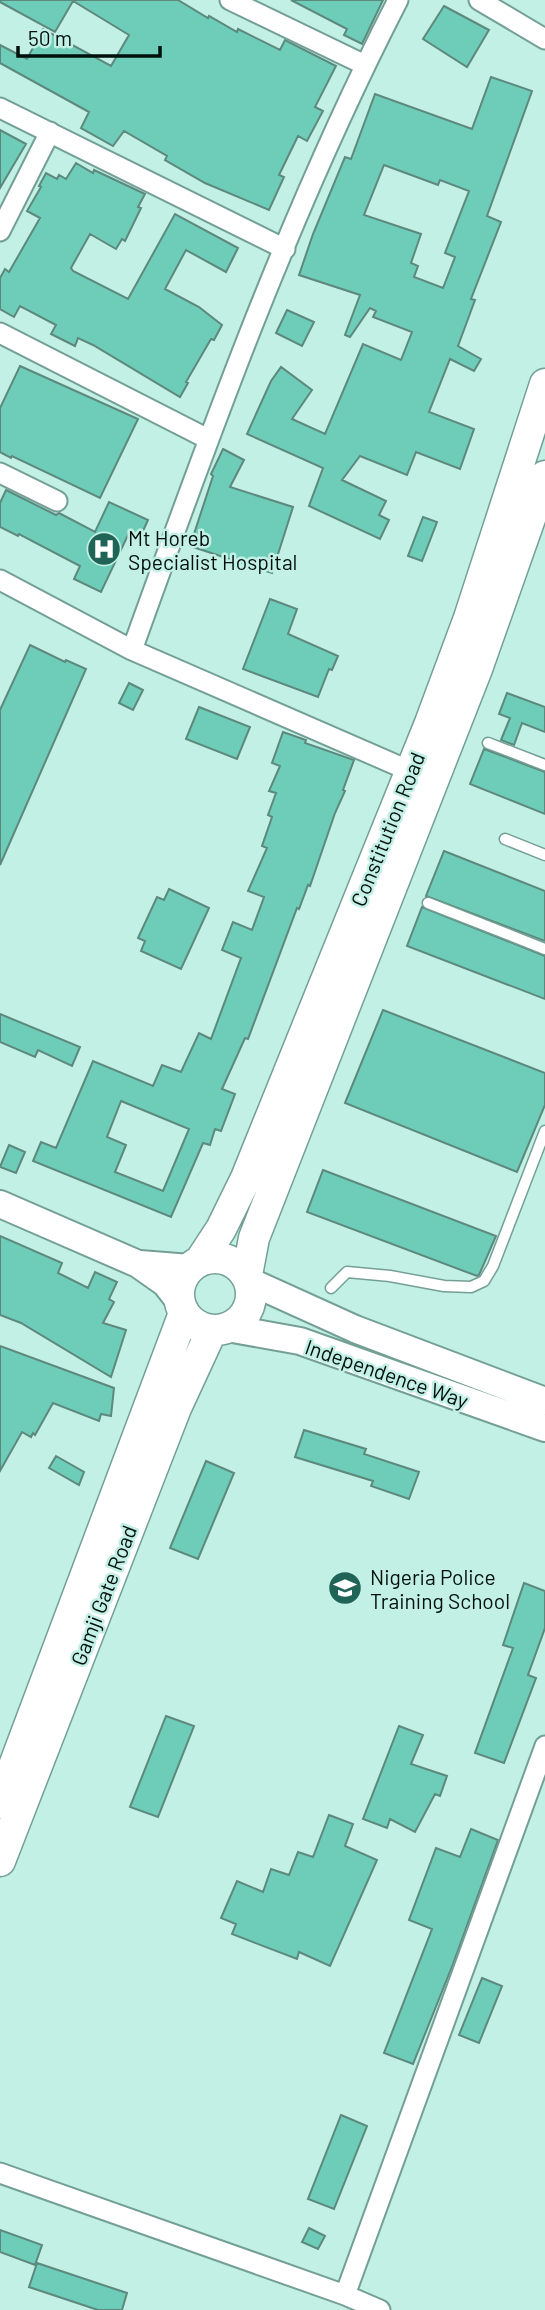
<svg xmlns="http://www.w3.org/2000/svg" width="545" height="2310" font-family="Barlow,sans-serif">
<style>
.building{fill:#6ecdb8;stroke:#5d887d;stroke-width:2;fill-rule:evenodd}
.lines{fill:none;stroke-linecap:round;stroke-linejoin:round}
.lane-casing{stroke:#749f95;stroke-width:13}
.street-casing{stroke:#749f95;stroke-width:23}
.secondary-casing{stroke:#749f95;stroke-width:30}
.primary-casing{stroke:#749f95;stroke-width:33}
.lane{stroke:#fff;stroke-width:10}
.street{stroke:#fff;stroke-width:19}
.secondary{stroke:#fff;stroke-width:26}
.primary{stroke:#fff;stroke-width:30}
.labels{text-anchor:middle;dominant-baseline:central;stroke-width:5;stroke-linejoin:round;paint-order:stroke}
.poi-label{font-size:21px;fill:#010f0b;stroke:#c3f0e5;text-anchor:start}
.street-label{font-size:21px;fill:#010f0b;stroke:#c3f0e5}
</style>
<rect width="100%" height="100%" fill="#c3f0e5"/>
<!-- building -->
<path class="building" d="M0,0H178L208,18L209,16L237,32L238,29L280,50L285,40L336,66L315,107L323,111L307,141L298,136L279,175L284,177L269,210L205,183L165,160L167,156L124,131L113,146L81,128L89,112L0,63V45L27,59L43,29L111,66L129,35L73,1L55,32L0,2Z
M291,0H383L362,44L344,35L347,29Z
M444,6L489,30L467,67L423,39Z
M491,77L532,91L487,216L501,222L471,299L475,300L458,346L481,359L474,371L450,359L429,412L474,429L460,469L416,452L407,475L360,456L342,480L386,501L379,515L389,520L380,539L309,506L323,468L247,434L271,381L281,367L312,390L292,419L325,434L363,344L401,360L412,332L373,317L376,311L370,308L350,337L345,335L360,295L299,275L313,234L345,157L351,159L375,94L472,129ZM384,165L438,185L440,180L469,191L445,253L455,257L443,288L414,277L418,266L411,263L421,234L364,215Z
M0,130L26,144L0,188Z
M76,163L93,173L94,170L145,194L138,207L141,208L125,241L122,239L116,249L90,234L71,268L73,271L128,299L175,214L238,248L226,272L186,250L165,289L199,307L222,325L214,340L211,339L186,382L188,383L180,397L93,345L78,338L75,346L51,334L56,325L20,306L14,317L0,309V278L5,269L9,272L40,218L27,211L41,187L39,186L46,173L57,179L59,175L66,179Z
M287,310L314,322L302,346L276,333Z
M20,366L138,419L100,498L12,456L11,458L0,452V408Z
M223,449L244,460L230,487L293,507L272,573L190,546L213,476L211,474Z
M6,490L56,515L59,513L95,532L109,502L148,520L139,540L128,535L101,592L74,579L80,566L19,534L18,536L0,527V503Z
M423,517L437,522L422,561L408,556Z
M270,599L297,609L288,634L338,656L332,670L329,669L318,697L243,669Z
M30,645L65,662L66,660L86,669L0,865V710Z
M129,683L143,690L133,710L119,703Z
M507,693L545,707V732L522,723L514,745L501,740L510,718L499,714Z
M199,707L250,727L237,759L186,739Z
M283,732L306,740L305,743L354,760L343,790L345,791L335,813L310,886L308,885L299,909L297,908L248,1039L245,1038L222,1089L235,1094L221,1131L215,1129L210,1145L203,1143L171,1217L33,1161L41,1142L56,1148L93,1061L153,1086L162,1065L181,1072L199,1033L211,1039L241,958L222,950L233,922L252,930L264,897L248,891L267,848L262,846L272,817L268,815L276,793L269,791L280,766L272,763ZM121,1101L189,1129L163,1191L115,1172L126,1145L107,1137Z
M484,749L545,772V814L470,784Z
M444,851L545,891V941L426,896Z
M169,889L209,908L181,969L141,951L145,941L138,938L157,897L164,900Z
M422,907L545,956V999L407,946Z
M383,1010L545,1073V1105L517,1172L345,1103Z
M0,1014L80,1047L72,1066L38,1050L35,1057L0,1042Z
M9,1145L25,1152L16,1173L0,1167Z
M323,1170L496,1236L479,1275L477,1276L307,1212Z
M0,1236L62,1263L58,1273L88,1288L95,1272L117,1282L109,1299L114,1302L103,1323L126,1330L111,1377L21,1323L0,1315Z
M0,1346L114,1388L111,1416L101,1414L99,1421L53,1403L35,1435L33,1433L31,1437L22,1432L0,1471Z
M304,1430L366,1449L364,1454L419,1472L409,1499L371,1486L373,1481L295,1457Z
M56,1456L84,1472L79,1485L49,1468Z
M206,1461L234,1473L198,1559L170,1548Z
M524,1583L545,1591V1628L528,1675L536,1678L504,1763L475,1753L513,1648L503,1645Z
M166,1716L194,1726L158,1817L130,1807Z
M399,1726L423,1735L411,1764L447,1776L440,1796L435,1794L415,1832L390,1819L387,1828L363,1819Z
M329,1815L353,1824L345,1846L377,1860L330,1966L299,1952L297,1959L232,1934L236,1924L221,1918L237,1881L263,1892L271,1869L289,1875L298,1852L313,1857Z
M471,1829L498,1840L453,1964L413,2064L384,2053L432,1929L409,1920L436,1848L460,1857Z
M482,1978L502,1986L479,2043L459,2035Z
M341,2115L367,2126L334,2209L308,2199Z
M309,2228L325,2236L318,2249L302,2242Z
M0,2230L42,2245L35,2265L0,2252Z
M37,2263L127,2293L122,2310H98L29,2287Z"/>
<g class="lines">
<!-- lane casing -->
<g class="lane-casing">
<path id="lane" d="M488,743L545,765
M505,839L545,855
M428,903L545,949
M331,1288L347,1272L390,1276L444,1286L471,1287L484,1281L493,1266L545,1131"/>
</g>
<!-- street casing -->
<g class="street-casing">
<path id="street" d="M230,0L365,65
M479,0L545,39
M0,108L285,249
M0,231L50,132
M0,333L208,439
M0,473L57,501
M0,580L132,650L410,771
M132,650C211,430 291,208 398,0
M0,2173L345,2295L380,2310
M345,2295L545,1746"/>
</g>
<!-- secondary casing -->
<g class="secondary-casing">
<path id="secondary" d="M0,1204L138,1264L165,1283L180,1302
M140,1264L190,1268
M249,1281L355,1329L545,1401
M227,1328L300,1341L545,1428"/>
</g>
<!-- primary casing -->
<g class="primary-casing">
<path id="primary" d="M179 1294a36 36 0 1 1 72 0a36 36 0 1 1-72 0Z
M200,1261L221,1229L246,1178L430,723L469,618L545,384
M247,1275L254,1238L477,669L545,476
M0,1803L184,1313
M0,1861L176,1408L212,1330"/>
</g>
<!-- lane -->
<use href="#lane" class="lane"/>
<!-- street -->
<use href="#street" class="street"/>
<!-- secondary -->
<use href="#secondary" class="secondary"/>
<!-- primary -->
<use href="#primary" class="primary"/>
</g>
<!-- icons -->
<defs>
<g id="hospital-disc" transform="scale(1.75)"><circle r="9.5" fill="#1f6457" stroke="#c3f0e5"/><path d="M-5-5h3v3.5h4V-5h3V5h-3V1.5h-4V5h-3Z" fill="#fff"/></g>
<g id="university-disc" transform="scale(1.75)"><circle r="9.5" fill="#1f6457" stroke="#c3f0e5"/><path d="M0-5L7-2L0 1L-7-2ZM-4 1L0 2.5L4 1V4Q0 6-4 4Z" fill="#fff"/></g>
</defs>
<g fill-rule="evenodd">
<use href="#hospital-disc" x="104" y="549"/>
<use href="#university-disc" x="345" y="1588"/>
</g>
<g class="labels">
<!-- poi labels -->
<g class="poi-label">
<text x="128" y="537">Mt Horeb<tspan x="128" dy="24">Specialist Hospital</tspan></text>
<text x="370" y="1576">Nigeria Police<tspan x="370" dy="24">Training School</tspan></text>
</g>
<!-- street labels -->
<g class="street-label">
<text transform="translate(387 829) rotate(-68)">Constitution Road</text>
<text transform="translate(387 1373) rotate(19)">Independence Way</text>
<text transform="translate(103 1595) rotate(-69)">Gamji Gate Road</text>
</g>
</g>
<!-- scale -->
<path d="M18 46v10h142v-10" fill="none" stroke="#010f0b" stroke-width="3.5"/>
<text x="28" y="46" font-size="21" fill="#010f0b" stroke="#c3f0e5" stroke-width="5" paint-order="stroke">50 m</text>
</svg>
